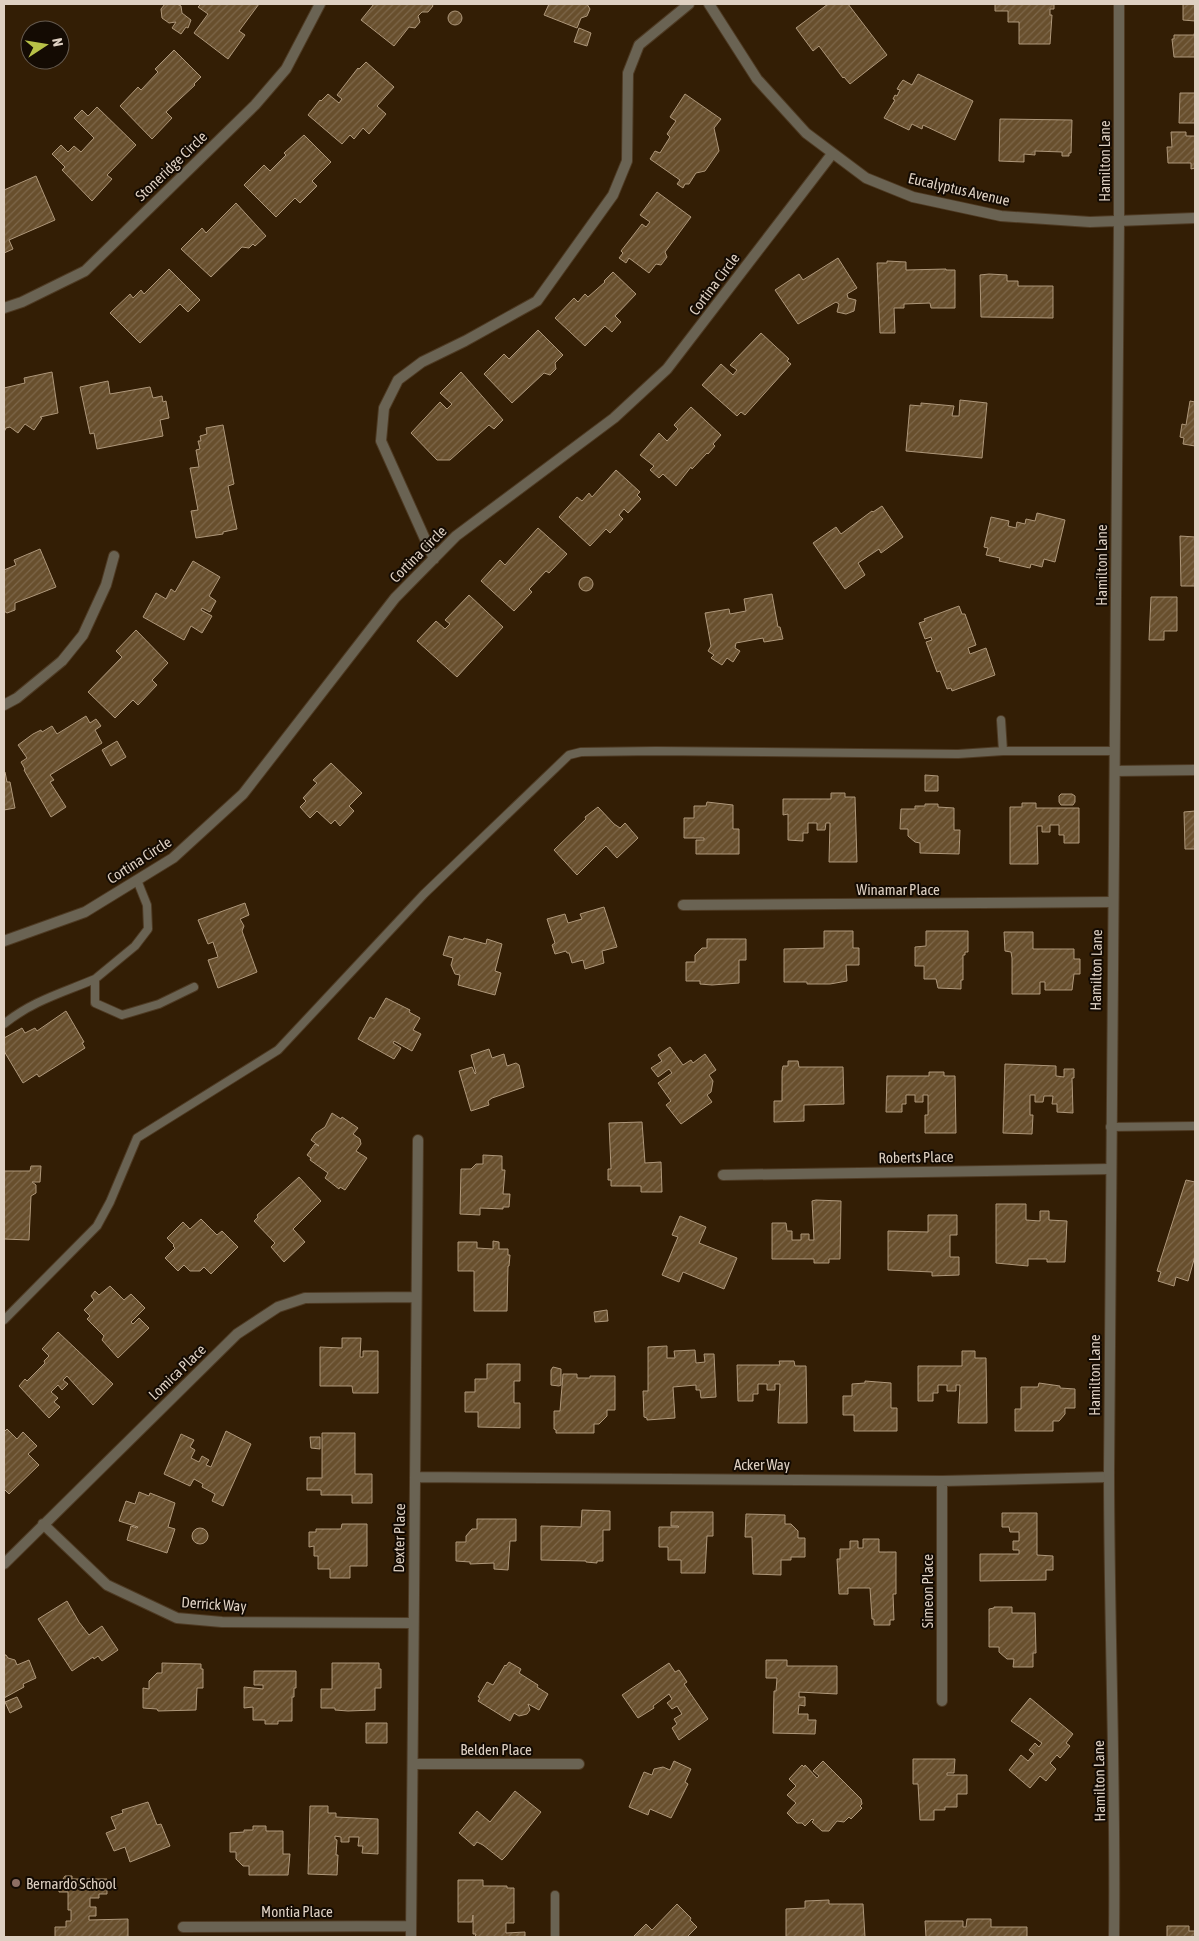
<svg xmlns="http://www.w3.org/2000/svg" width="1199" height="1941" font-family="'Asap Condensed',sans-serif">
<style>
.building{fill:url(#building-hatch);stroke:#ae977a}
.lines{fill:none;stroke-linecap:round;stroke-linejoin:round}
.service-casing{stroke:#4e3a23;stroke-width:10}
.minor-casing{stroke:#4e3a23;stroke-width:12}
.tertiary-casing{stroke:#4e3a23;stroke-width:12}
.service{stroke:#6a6353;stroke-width:8}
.minor{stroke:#6a6353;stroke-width:10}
.tertiary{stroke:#6a6353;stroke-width:10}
.education-dot{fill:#8d6e63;stroke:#140b03;stroke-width:2}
.labels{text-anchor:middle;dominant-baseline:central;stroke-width:4;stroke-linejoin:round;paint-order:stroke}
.street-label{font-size:15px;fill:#ded0c2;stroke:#140b03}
.poi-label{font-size:15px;fill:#ded0c2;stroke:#140b03;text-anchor:start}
</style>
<defs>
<pattern id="building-hatch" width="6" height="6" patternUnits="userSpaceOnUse" patternTransform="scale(1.25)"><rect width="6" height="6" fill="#684f2d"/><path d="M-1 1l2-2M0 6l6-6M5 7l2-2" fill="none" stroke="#7d674a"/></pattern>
</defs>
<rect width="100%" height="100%" fill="#331e05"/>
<!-- building -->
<path class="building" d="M165,4H177L181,6L182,13L191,20L188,28L186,27L181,34L172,28L176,22L169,23L162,18L161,9Z
M201,4H259L239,31L245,35L228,59L194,33L208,14L198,7Z
M374,4H432L433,6L428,12H422L418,16L420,22L415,28L409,27L394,46L361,20Z
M549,4H587L590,9L587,16L581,18L577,28L544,15Z
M828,4H848L887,55L850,84L844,77L843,78L819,46L813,51L796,28Z
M995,4H1054V9H1050V15H1052L1050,44H1019V22H1008V11H995Z
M1183,4H1195V21L1183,20Z
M448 18a7 7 0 1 1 14 0a7 7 0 1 1-14 0Z
M579,28L591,33L587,46L574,42Z
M1195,30V57H1174L1172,39H1174V35H1194Z
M174,50L201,77L194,84L195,85L166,112L172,118L152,139L120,106L138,87L141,90L158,72L155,69Z
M366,62L394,87L377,106L386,114L369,134L363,128L354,139L350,135L342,144L308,115L320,100L321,101L328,94L339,103L342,99L337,95L358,68L359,69Z
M918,74L973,101L955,140L923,125L922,129L912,124L909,130L884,118L895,100L893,99L895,95L897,96L900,90L897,89L900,84L903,80L912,85Z
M1180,93H1195V123H1179Z
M685,94L721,119L714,128L719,151L705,171L696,173L689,184H685L683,188L677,184L680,180L650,159L655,151L660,153L670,137L667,134L676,121L670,117Z
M97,107L136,145L107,175L112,179L92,201L62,170L65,167L52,154L61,145L68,152L74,146L81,152L94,138L74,118L82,110L88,116Z
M1000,119L1072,120L1071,153H1069V156H1062V152L1035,151V155L1024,154V162L999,161Z
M1171,132H1186V136H1195V168L1191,169V163H1168L1167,147H1172Z
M304,135L331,162L312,181L317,186L300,203L295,198L276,217L244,185L264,165L270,171L286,155L284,153Z
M36,176L55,220L9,240L13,249L4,253V190Z
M657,192L691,217L665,252L667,257L661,265L656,264L649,273L629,258L626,263L619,258L623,253L621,251L642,224L646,227L650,222L640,215Z
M236,203L266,236L255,246L253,244L249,248L242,247L211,277L181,249L202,228L206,233Z
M838,258L857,288L847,294L848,298L856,300L854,311L846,314L837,312L839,304L836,302L798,324L775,290L799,274L803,280Z
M887,261L906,262V270L946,269V270H955V308H931L930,303L904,304V308H894L895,333H880L877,263H887Z
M169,269L200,300L188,312L180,304L140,343L110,313L130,294L133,298L141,290L144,294Z
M613,272L636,294L615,316L621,322L612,332L605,326L585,346L555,318L574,298L578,302L585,294L588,297L605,282L604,281Z
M989,274L1007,275V281H1018V286H1053V318L981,317L980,275Z
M538,330L563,355L555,363L556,369L550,375L544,373L512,403L484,374L504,354L509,359Z
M761,333L789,359L787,361L791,364L745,415L741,412L737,416L702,385L721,364L733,375L737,370L730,365Z
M52,372L58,413L40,417L42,418L34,430L25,424L18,433L10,427L6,428L4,432V388L25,383L24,378Z
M461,372L503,420L494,429L489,425L450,460H437L411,433L440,402L447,409L452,404L440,393Z
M108,381L110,394L150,387L153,398L162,396L163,402L166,401L169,418L160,420L163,436L97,449L94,433L90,434L80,387Z
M960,400L987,403L982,458L906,451L910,405L921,406V403L954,406L952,416H959Z
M1190,401L1195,402V446L1183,444L1184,438L1180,437L1182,424L1186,425Z
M691,407L721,435L713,444L715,446L708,454L707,453L692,469L691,467L676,486L663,474L659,478L650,470L654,466L640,455L659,433L667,441L678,429L674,425Z
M223,425L234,484L228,486L237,529L223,532V534L196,538L191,511L198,510L190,468L199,467L196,450L200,449L198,441H201L200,436L207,434L206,428Z
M616,470L640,492L637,495L641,499L628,513L624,509L619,515L623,519L610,533L606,529L590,546L559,517L577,497L582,501L589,493L592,497Z
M882,506L903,537L881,553L879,549L858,563L865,575L845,589L813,543L836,527L841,534L872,511L873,512Z
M1037,513L1065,520L1055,562L1044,559L1042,567L1031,564L1030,568L999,561L1000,558L986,555L988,548L984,547L991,517L1009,521L1008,526L1016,528L1017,522L1025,524L1026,519L1035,521Z
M538,528L567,554L549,573L546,571L529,589L532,592L514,611L481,581L500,560L505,565Z
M1180,536L1195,537V586H1181Z
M40,549L56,587L15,603V610L7,613L4,611V570L16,565L14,560Z
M193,561L220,577L209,596L216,601L210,612L202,608L201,610L212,616L202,633L191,626L184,640L143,617L156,593L166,599L171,589L175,592Z
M579 584a7 7 0 1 1 14 0a7 7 0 1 1-14 0Z
M772,594L778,627H780L783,639L764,642L763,638L736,643L735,648L740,651L733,662L727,658L722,665L711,658L714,655L708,651L711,646L705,613L729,609L730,614L746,611L744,599Z
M469,595L503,627L457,677L417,641L436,621L445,629L450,624L445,620Z
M1151,597H1177V631H1164V640H1149Z
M959,606L962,614H965L976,645L968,648L970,654L986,648L995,675L952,691L951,688L947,689L940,671L937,672L926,642L932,640L931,637L925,639L919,623L925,621L924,619Z
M136,630L168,663L152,680L157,685L138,705L133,700L115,718L88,692L122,657L116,651Z
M86,716L90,723L96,719L101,726L95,730L102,743L50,775L54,780L50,782L66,807L51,817L24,770L25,769L21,762L27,758L18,745L33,734L41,730L42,732L52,726L57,734Z
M117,741L126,757L111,766L102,750Z
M331,763L362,793L349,806L354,811L340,826L335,820L331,824L317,811L310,818L300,807L306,801L303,798L317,783L313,780Z
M5,772L7,782H10L15,808L4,810V773Z
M925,775L938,776V791H925Z
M831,793H845V797H855L857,862H829L830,823H826L825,830H817V823H808V833H803V841L788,840V814L783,815V799H831Z
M1061,794H1072L1075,796V802L1073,805H1061L1059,802V796Z
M707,802L733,805V829H739V854H696V840H704V838H684V818H694V806H706Z
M1022,803H1036V808H1079V843H1064V835H1059V825H1050V832H1042V826H1037L1038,864H1010V807H1022Z
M925,804H938V807L954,808V830H960L959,854L920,853V843L915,842L908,836V829H900L901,809H915V806H925Z
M598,807L614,824L620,828L625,823L638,838L617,858L606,846L577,875L554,850L586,819L585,817Z
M1195,811V849H1185L1184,812Z
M245,903L249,915L240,919L244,926L242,931L257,972L218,988L208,960L218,957L213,942L208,944L198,920Z
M604,907L617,947L602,951L604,963L585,969L583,960L572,963L569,953H567L566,951L555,954L552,945L555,943L547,919L565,914L568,923L582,919L580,914Z
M824,931H853V948H859V965H846L847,981L830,984H807V982H784V949L824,948Z
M926,931H968V952H965V955H963V980H961V989L938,988L936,979H924V966H915V947L926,946Z
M1004,932H1033V949H1074V959H1080V974H1074L1072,990H1045V982H1040V994H1012V958L1011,952L1005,951Z
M449,936L463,940L464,938L486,944L487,939L502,944L495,971L501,973L495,995L458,985L460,975L455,974L451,965L453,958L443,955Z
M707,939H746V960H739V983L712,985L700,984V981H686V962H695V955L702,948H707Z
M386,998L410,1010L409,1012L420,1018L413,1030L421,1034L412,1051L394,1041L393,1043L401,1048L394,1059L358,1039L370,1017L374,1019Z
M66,1011L84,1042L82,1043L85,1048L39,1077L37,1074L23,1083L4,1051V1038L22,1028L25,1033L35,1028L37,1031Z
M670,1047L683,1065L691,1060L693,1063L705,1054L716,1070L709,1075L713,1081L711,1092L707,1095L712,1102L681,1124L666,1105L671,1101L658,1083L672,1073L669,1069L658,1077L651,1068L662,1061L658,1055Z
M489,1049L492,1058L504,1054L507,1066L516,1063L519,1065L524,1087L492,1098L488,1101L489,1105L471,1111L459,1071L472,1067L475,1074L476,1073L471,1055Z
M788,1061H798L799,1067H843L844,1104L804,1105V1121L774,1122V1101H782V1071L783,1066H788Z
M1005,1064L1056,1066V1076L1064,1077V1069H1074V1078H1072L1073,1113L1057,1112V1104H1052L1053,1096H1044L1043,1102H1035V1095H1030V1115H1033L1032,1134L1003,1133Z
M929,1072H944V1076H955L956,1133H925V1115H928V1095H923V1102H915V1095H906V1104H902V1112H886L887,1076H929Z
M332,1113L341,1119L342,1117L358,1128L353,1134L360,1139L361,1144L356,1151L367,1158L345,1190L340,1187L339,1189L325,1178L328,1173L310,1160L311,1158L307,1155L315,1144L319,1146L311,1140L316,1133L325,1127Z
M642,1122L645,1163L661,1162L662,1192H641V1186H611V1180H608V1169H611L609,1123Z
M483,1155L502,1156V1170H505L503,1194H510L509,1207H503V1209L480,1208V1215L460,1214L461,1169H471L476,1164H483Z
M31,1166H41L40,1182H32L36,1185V1193L31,1196L29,1240L4,1239V1171H30Z
M299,1177L321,1201L293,1229L305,1242L284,1262L271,1247L275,1243L254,1221L258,1217L257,1215Z
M1186,1180L1195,1182V1256L1188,1281L1176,1277L1174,1286L1158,1281L1161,1272L1157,1271Z
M816,1200L841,1201L840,1259H829V1263H814V1259H772V1223H786L787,1231H792V1240H801V1234H809V1240H814L812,1201Z
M996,1204H1026V1220L1040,1221V1211H1049V1220L1067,1221L1065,1262H1047V1259H1028V1266L996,1263Z
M928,1215H957V1235H950V1257H959V1275L932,1276V1272L888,1270V1231L928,1232Z
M680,1216L706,1227L699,1243L737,1258L724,1289L683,1272L679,1282L662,1275L678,1237L672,1235Z
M201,1219L217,1235L222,1231L238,1247L211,1274L204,1267L200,1271H190L184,1265L178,1271L165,1258L175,1248L173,1246L174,1245L167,1238L183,1222L190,1229Z
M493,1241L499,1242V1249H508V1255H510L509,1266H508L507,1311H474V1271H458V1242H477V1248L493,1249Z
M110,1286L124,1300L131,1294L145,1308L131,1322L133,1324L139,1318L149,1328L118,1358L102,1340L104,1336L87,1319L90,1316L84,1310L94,1300L91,1296L95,1291L99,1295Z
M607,1310L608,1321L595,1322L594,1312Z
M58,1332L113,1384L93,1405L67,1376L63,1380L68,1384L62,1390L58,1385L51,1392L58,1398L54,1402L60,1407L49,1418L19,1386L25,1379L27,1381L45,1363L44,1361L49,1356L42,1349Z
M342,1338H361L360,1357H363V1351H378V1393H353L352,1386H320V1347L342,1348Z
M667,1346V1358H675L674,1351L695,1350L696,1363L705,1362L704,1354H714L716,1397L701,1398L700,1390H696V1385L673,1387L675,1418L647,1420V1418L644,1417L643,1391H648V1347Z
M962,1351H975V1358H986L987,1423H958L960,1385H956V1391H947V1385H938V1393H933V1401H918V1366H962Z
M779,1361H794L795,1366H806L807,1423H778L780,1384H775V1390H767V1384H758V1394H753V1401H738L737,1365H780Z
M487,1364H520V1381H514V1403H520V1428L478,1427V1412H465V1392H475V1379H487Z
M553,1367L561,1369V1385L559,1386L551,1385V1370Z
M563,1374H577V1378H590V1376H615V1410H607V1416L599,1424H594V1433H556V1430L554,1429V1411H560Z
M865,1381L891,1383V1408H897V1431H854V1415H843V1396H852V1384L865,1383Z
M1039,1383L1060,1386V1388L1075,1389V1408H1065V1414L1059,1421H1053V1431H1015V1409H1021V1387H1038Z
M7,1429L17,1439L23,1432L37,1446L28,1454L39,1465L9,1494L4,1489V1432Z
M226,1431L251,1444L223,1506L212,1501L215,1494L202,1487L203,1484L194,1479L190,1486L164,1474L181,1434L194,1440L190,1447L195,1450L191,1458L199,1462L202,1456L209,1460L206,1465L211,1467Z
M322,1433H355V1474H372V1503H352V1495H321V1490H307V1478H322Z
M310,1437H320V1449L311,1448Z
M139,1492L149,1496L150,1493L175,1503L168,1527L175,1529L167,1553L127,1540L131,1526L137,1528L138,1527L119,1521L126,1501L135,1504Z
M582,1510L610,1511V1530H603V1561H597V1563L586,1562V1561L541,1560V1526L581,1527Z
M671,1512H713V1536H707L705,1573H681V1560H668V1547H659V1527H679L678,1526H671Z
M1002,1513H1037V1555L1053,1556V1570H1046V1580L980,1581V1554H1019V1550H1013V1541H1019V1532H1010L1009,1527H1002Z
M746,1514L785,1515V1524H791L798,1531V1538H805V1557H791V1560H781V1575L753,1574L752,1537H745Z
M477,1519H516V1541H510L508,1570L494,1569V1563L470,1564V1562L456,1561V1542H466V1536L472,1529H477Z
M342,1524H367V1566H350V1578H330V1569H318V1556H314V1546L309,1547V1532H316V1529H341Z
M192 1536a8 8 0 1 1 16 0a8 8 0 1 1-16 0Z
M863,1539H879V1552H896V1594H893L894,1620H890V1625H874V1619H872L870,1588H848V1594H839L837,1559H840V1549H850V1541H858V1548H863Z
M67,1601L79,1622L89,1635L102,1626L118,1650L102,1661L98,1656L94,1659L93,1657L72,1671L38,1619Z
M994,1607H1012V1613H1035L1036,1653H1033V1667H1013L1014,1659H1007L999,1652V1647H989V1609L994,1608Z
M4,1655H6L8,1658L15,1660L17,1665L29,1660L36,1678L23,1684L24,1687L4,1698Z
M766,1660H787V1666H837V1694L799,1692V1697H805V1706L799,1705L798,1714H808V1720H816L815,1734L773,1733L774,1691H776L777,1678H766Z
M509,1662L521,1669L519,1673L538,1685L537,1687L548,1694L539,1710L528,1704L530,1710L527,1714L519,1716L514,1713L510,1721L478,1701L480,1698L478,1697L487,1682L493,1685L505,1665L506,1666Z
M162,1663L201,1664V1669H203V1688H197L196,1710L158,1711L157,1709L143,1708V1688L149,1689V1681L157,1673H162Z
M332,1663H379V1669H381V1688H375V1710L348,1711L335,1710V1708H321V1689H332Z
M669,1663L675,1672L679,1670L687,1682L684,1684L708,1719L679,1740L672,1728L677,1724L674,1719L682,1714L677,1706L672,1709L667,1703L672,1699L669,1694L653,1706L654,1708L638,1718L622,1695Z
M254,1671H296V1688H294V1697H292V1721H278V1724H265V1720H253V1707L244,1708V1687L263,1689V1685H254Z
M17,1697L22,1707L10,1713L5,1702Z
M1030,1698L1073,1734L1066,1743L1070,1746L1060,1758L1057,1755L1050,1763L1056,1769L1046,1781L1040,1776L1030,1788L1009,1770L1021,1755L1028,1761L1034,1754L1029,1750L1035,1743L1039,1747L1042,1743L1011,1721Z
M366,1723H387V1743H366Z
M913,1759H955L954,1773H947V1775H967V1794H957V1807H945V1810H934V1820H920L918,1784H913Z
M674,1761L691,1769L685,1782L688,1784L671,1818L650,1809L648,1815L629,1807L644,1772L652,1775L654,1769L663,1767L670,1770Z
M823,1761L861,1799L862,1804L860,1806L862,1808L851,1819L849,1817L844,1822L837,1821L829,1831H822L812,1822L814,1820L812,1819L805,1826L802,1823H797L787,1813L796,1803L787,1795L796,1786L789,1779L802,1765L804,1767L805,1765L817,1778L819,1776L813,1771Z
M515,1791L541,1812L506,1856L502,1860L483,1845L477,1842L474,1846L459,1833L477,1811L490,1822Z
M148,1802L157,1825L161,1824L170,1846L130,1862L125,1847L114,1851L106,1833L116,1829L111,1817L123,1813L122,1810Z
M310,1806H328V1813H336V1817L378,1819V1854L362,1853L363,1846H358L359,1837H349V1842H341V1837L335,1836V1839L337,1840L336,1855H338L337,1875L308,1874Z
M253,1826H266V1831H283V1854H290L288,1875H249V1866H243L236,1859V1852H230V1833L244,1832V1830H253Z
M65,1876H72V1879H107V1894H99V1898H90V1907H96V1916H89V1920L128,1919V1937H55V1927H66V1921H71V1910H68V1892H59V1885Z
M458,1880H483V1886H507V1888H514V1923H506V1933L525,1932V1937H475L476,1934H473V1915L472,1922H458Z
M829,1900V1904H863L865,1937H786V1909L805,1908V1901Z
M677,1904L691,1918L690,1920L697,1927L687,1937H633L646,1924L652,1930Z
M967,1919H991V1927H1027V1937H926L925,1921H963V1927H966Z
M1167,1926H1189V1931H1195V1937H1167Z"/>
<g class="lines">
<!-- service casing -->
<g class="service-casing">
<path id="service" d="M1003,751H1115
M137,880L147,905L148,929L135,946L95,979V1003L122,1015L159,1004L194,987
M4,1024C32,1001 62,993 95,979
M1110,1127L1195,1126
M4,1320L97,1226L110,1202L137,1138L278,1050L424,894L569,755L581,752L656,751L958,754L1003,751L1001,720
M555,1937V1895"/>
</g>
<!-- minor casing -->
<g class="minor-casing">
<path id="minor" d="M1119,221V4
M4,308L22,302L85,271L255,105L286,69L320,4
M434,559L381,441L384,408L398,380L422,362L465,341L537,301L613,195L627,161L628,73L639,45L689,4
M4,705L17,698L62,661L83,635L106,585L114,556
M1115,771L1195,770
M683,905L1112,902
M4,941L85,912L173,858L243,794L395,598L456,536L614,418L667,369L832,154
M723,1175L1110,1169
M415,1477L942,1481L1109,1477
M942,1481V1701
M43,1524L107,1585L177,1618L222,1622L413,1623
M4,1564L237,1334L278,1307L305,1298L416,1297
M413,1764H579
M183,1927L411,1926
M411,1937L418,1140"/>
</g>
<!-- tertiary casing -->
<g class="tertiary-casing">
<path id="tertiary" d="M709,4L757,79L806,133L866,178L913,197L1001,216L1090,222L1195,218
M1114,1937C1116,1782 1109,1627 1109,1471C1109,1055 1116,638 1119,221"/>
</g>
<!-- service -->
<use href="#service" class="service"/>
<!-- minor -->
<use href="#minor" class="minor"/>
<!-- tertiary -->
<use href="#tertiary" class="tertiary"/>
</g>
<!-- markers -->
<circle class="education-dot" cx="16" cy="1883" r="5"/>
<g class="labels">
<!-- street labels -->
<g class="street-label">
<text transform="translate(1104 161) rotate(-90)">Hamilton Lane</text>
<text transform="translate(171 166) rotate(-44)">Stoneridge Circle</text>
<text transform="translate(959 189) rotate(13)">Eucalyptus Avenue</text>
<text transform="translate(714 284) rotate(-53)">Cortina Circle</text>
<text transform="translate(418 554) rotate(-45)">Cortina Circle</text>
<text transform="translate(1101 565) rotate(-90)">Hamilton Lane</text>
<text transform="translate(139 860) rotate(-33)">Cortina Circle</text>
<text x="898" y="889">Winamar Place</text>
<text transform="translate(1096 970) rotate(-89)">Hamilton Lane</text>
<text transform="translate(916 1157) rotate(-1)">Roberts Place</text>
<text transform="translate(177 1372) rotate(-44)">Lomica Place</text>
<text transform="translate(1094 1375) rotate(-90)">Hamilton Lane</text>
<text x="762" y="1464">Acker Way</text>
<text transform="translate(399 1538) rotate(-89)">Dexter Place</text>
<text transform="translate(927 1591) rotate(-90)">Simeon Place</text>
<text transform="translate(214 1604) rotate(4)">Derrick Way</text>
<text x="496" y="1749">Belden Place</text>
<text transform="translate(1099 1781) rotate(-91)">Hamilton Lane</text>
<text x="297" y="1911">Montia Place</text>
</g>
<!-- poi labels -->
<g class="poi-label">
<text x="26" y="1883">Bernardo School</text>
</g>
</g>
<!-- border -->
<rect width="1199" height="1941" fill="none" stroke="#ded0c2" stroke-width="10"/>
<!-- north arrow -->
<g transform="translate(45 45) rotate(78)"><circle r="24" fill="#140b03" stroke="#655a4f"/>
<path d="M0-4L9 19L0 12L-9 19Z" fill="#b8c147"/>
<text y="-8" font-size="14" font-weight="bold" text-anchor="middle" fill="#ded0c2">N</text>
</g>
</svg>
